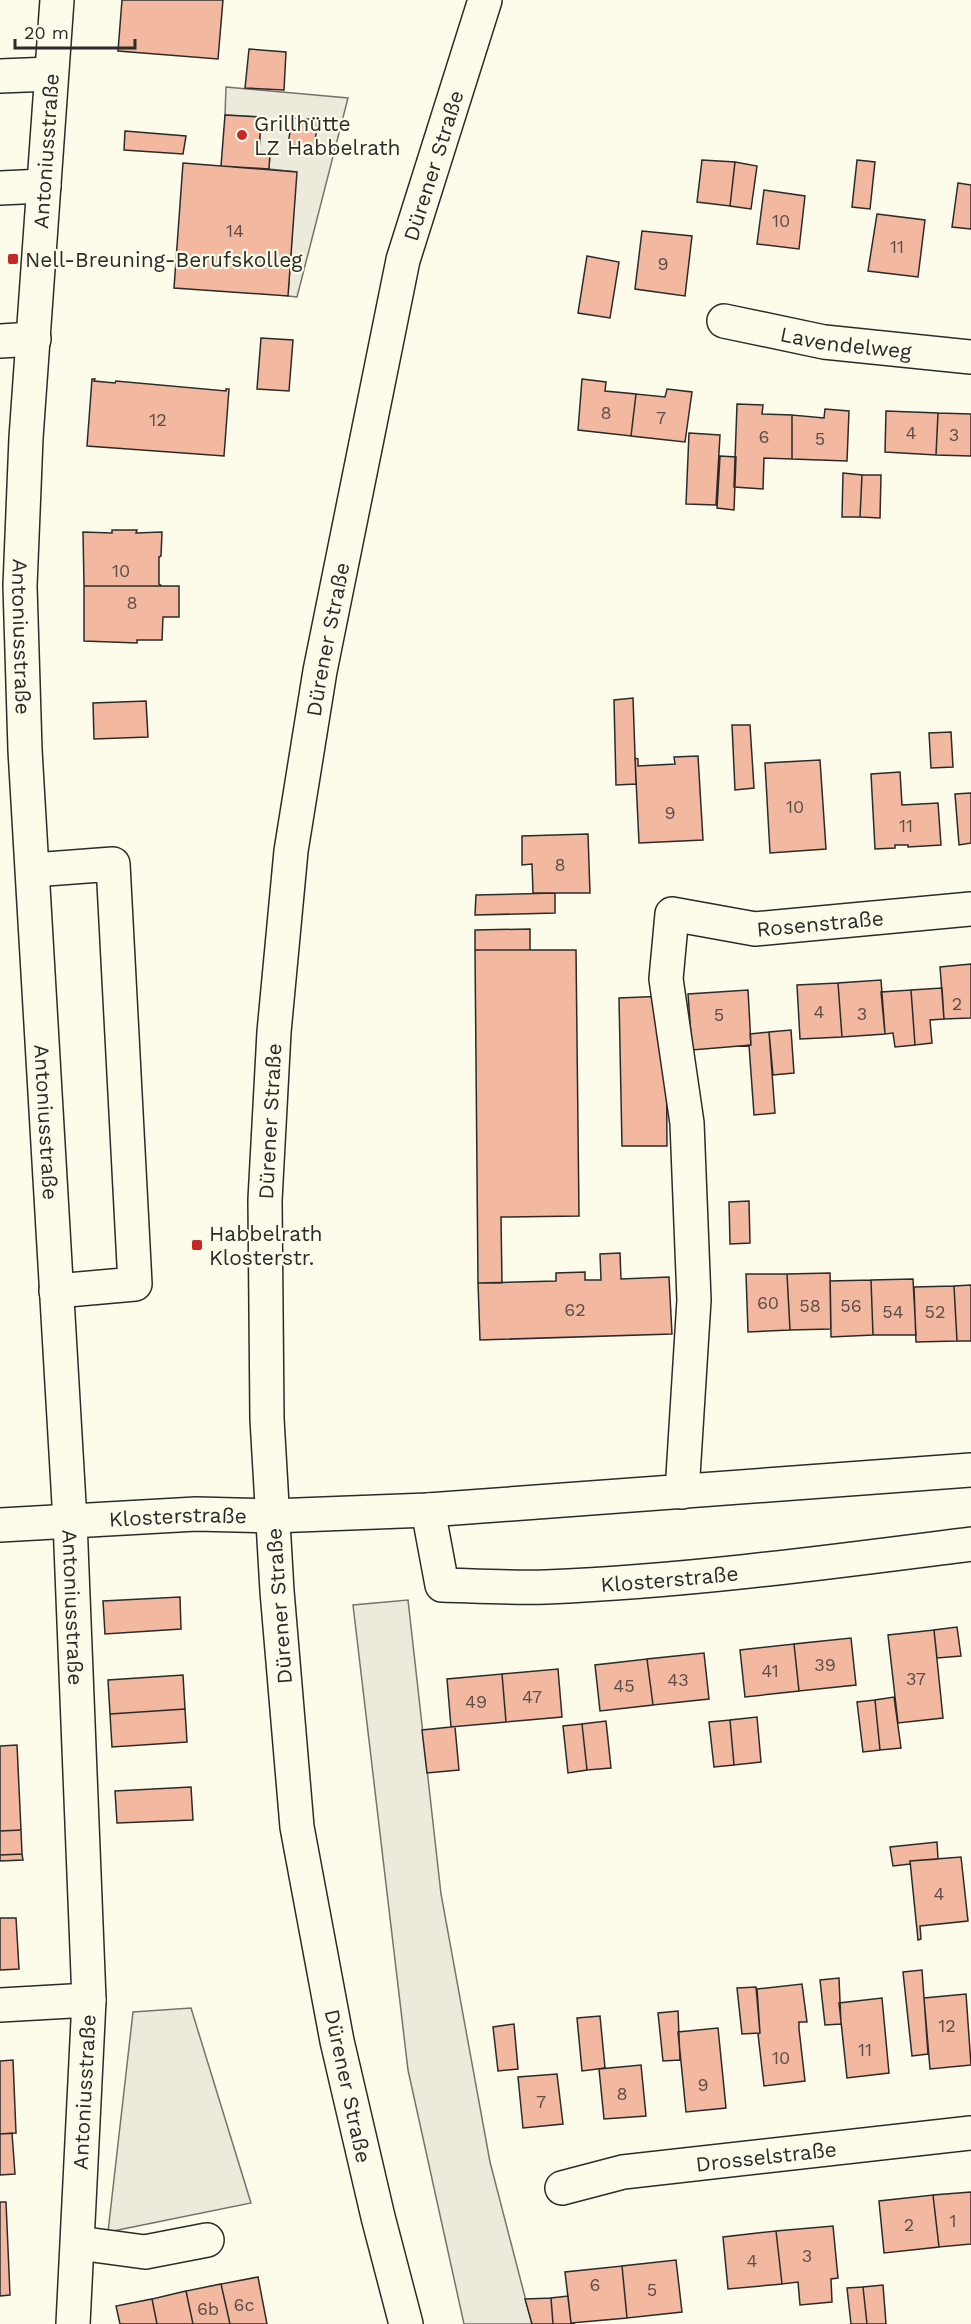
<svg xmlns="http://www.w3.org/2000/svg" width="971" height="2324" font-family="'Work Sans',sans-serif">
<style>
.green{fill:#ecebdb;stroke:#74746e;stroke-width:1.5}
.building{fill:#f2b8a0;stroke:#2b2b2b;stroke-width:1.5}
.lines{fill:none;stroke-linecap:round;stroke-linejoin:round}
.minor-casing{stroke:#2b2b2b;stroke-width:36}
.major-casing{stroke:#2b2b2b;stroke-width:36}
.minor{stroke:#fdfbea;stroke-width:33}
.major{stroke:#fdfbea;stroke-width:33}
.poi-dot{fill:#c62828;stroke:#fdfbea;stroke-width:2}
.labels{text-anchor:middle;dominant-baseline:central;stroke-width:4.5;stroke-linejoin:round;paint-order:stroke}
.number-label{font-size:18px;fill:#5d4e48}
.poi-label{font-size:21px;fill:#2b2b2b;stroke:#fdfbea;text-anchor:start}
.street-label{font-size:21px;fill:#2b2b2b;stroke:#fdfbea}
</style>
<rect width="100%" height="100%" fill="#fdfbea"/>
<!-- green -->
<path class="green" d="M226,87L348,98L297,297L288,296L296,172L269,169L270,153L259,152L261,117L225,115Z
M408,1600L441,1894L490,2162L532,2324H464L408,2070L353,1605Z
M191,2008L251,2203L108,2232L133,2012Z"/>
<!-- building -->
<path class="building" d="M122,0H223L218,59L118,51Z
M249,49L286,52L284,90L245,88Z
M225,115L261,117L259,152L270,153L269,169L221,166Z
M292,118L318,120L314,147L288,145Z
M125,131L186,136L183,154L124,150Z
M702,160L735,162L730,206L697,202Z
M857,160L875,162L870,209L852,207Z
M735,162L757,166L751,209L730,206Z
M183,163L297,172L288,296L174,288Z
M958,183L971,185V229L952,227Z
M764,190L805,196L799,249L757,244Z
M877,214L925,220L918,277L868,271Z
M642,231L692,236L685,296L635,289Z
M587,256L619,262L610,318L578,313Z
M261,338L293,340L289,391L257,389Z
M92,379H95L94,381L115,383L116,381L226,391V389H229L224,456L87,446Z
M582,379L606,382L605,391L636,394L631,436L578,430Z
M667,389L692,392L685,442L631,436L636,394L665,397Z
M737,404L763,405L762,414L792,415V459L764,458L763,489L734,487Z
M825,409L849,411L847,461L792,459V415L824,418Z
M886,411L938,413L936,455L885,452Z
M938,413L971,414V456L936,455Z
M689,433L720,435L716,505L686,504Z
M720,456L736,457L734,510L717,508Z
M843,473L862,475L860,517H842Z
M862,475H881L880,518L860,517Z
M112,530H137L136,533L162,532L161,556L159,557V584L162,586H84L83,532L112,533Z
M84,586H179V617H163L162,640H137V643L84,641Z
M633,698L636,784L616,785L614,700Z
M146,701L148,737L94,739L93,703Z
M732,725H750L754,788L735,790Z
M951,732L953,767L931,768L929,733Z
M698,756L703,840L639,843L635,758L638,759V766L675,764L674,757Z
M820,760L826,849L770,853L765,763Z
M900,772L902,805L938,803L941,845L908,847V845H895V848L875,849L871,774Z
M971,793V843L959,845L955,794Z
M588,834L590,893H533L532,864L522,865V836Z
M555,893V913L475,915L476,895Z
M530,929V950H475V930Z
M475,950H576L579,1216L501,1217L502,1283H478Z
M971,964V1018L944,1019L940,967Z
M881,980L885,1034L842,1037L838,983Z
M838,983L842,1037L800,1039L797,985Z
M942,988L944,1019L930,1020L932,1043L915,1045L911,990Z
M748,990L751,1045L692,1050L688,994Z
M911,990L915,1045L895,1047L893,1033L885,1034L881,992Z
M666,996L667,1146H622L619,998Z
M791,1030L794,1073L773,1075L769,1032Z
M769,1032L775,1113L754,1115L749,1045H751L750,1034Z
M749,1201L750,1243L730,1244L729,1202Z
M620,1253L621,1279L669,1277L672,1334L480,1340L478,1283L556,1281V1273L585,1272V1280H601L600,1254Z
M830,1273L831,1329L790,1330L787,1274Z
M746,1274H787L790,1330L748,1332Z
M913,1279L916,1335H873L871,1280Z
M871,1280L873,1335L831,1337L830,1281Z
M971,1285V1341H957L954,1286Z
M954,1286L957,1341L916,1342L914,1287Z
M180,1597L181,1629L105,1634L103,1601Z
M957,1627L961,1656L937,1658L934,1630Z
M934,1630L943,1718L898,1723L888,1635Z
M851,1638L856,1685L799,1691L794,1644Z
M794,1644L799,1691L745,1697L740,1650Z
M704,1653L709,1699L653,1705L647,1659Z
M647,1659L653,1705L600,1711L595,1665Z
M558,1669L562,1717L506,1722L502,1674Z
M502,1674L506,1722L451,1727L447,1679Z
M183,1675L185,1709L110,1714L108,1680Z
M894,1697L901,1748L880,1750L875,1700Z
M875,1700L880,1750L863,1752L857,1702Z
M185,1709L187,1742L112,1747L110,1714Z
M757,1717L761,1762L734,1765L730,1720Z
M730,1720L734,1765L714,1767L709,1722Z
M606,1721L611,1768L587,1770L582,1724Z
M582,1724L587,1770L568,1773L563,1726Z
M451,1727H455L459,1770L427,1773L422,1730Z
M17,1745L21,1830L0,1831V1746Z
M191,1787L193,1820L117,1823L115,1791Z
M21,1830L22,1854L0,1855V1831Z
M937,1842L938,1859L910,1861V1864L893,1866L890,1847Z
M22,1854L23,1860L0,1861V1855Z
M961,1857L968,1921L920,1926L921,1939L918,1940L910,1861Z
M0,1918H16L19,1969L0,1970Z
M922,1970L928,2054L912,2056L903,1972Z
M839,1978L841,2024L825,2025L820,1980Z
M802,1984L807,2022H799V2029L805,2081L764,2086L758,2034L760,2033L757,1989Z
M756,1987L760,2033L742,2034L737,1988Z
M966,1994L971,2065L930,2069L924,1998Z
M882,1998L889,2073L847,2078L839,2003Z
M678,2011L680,2060L663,2061L658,2013Z
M600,2016L605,2068L582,2071L577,2018Z
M514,2024L518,2069L498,2071L493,2027Z
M718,2028L726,2108L686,2112L678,2032Z
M13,2060L16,2133L0,2134V2061Z
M641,2065L646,2116L604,2119L599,2069Z
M557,2074L563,2124L523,2128L518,2077Z
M12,2133L15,2174L0,2175V2134Z
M971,2192V2244L939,2247L933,2195Z
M933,2195L939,2247L884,2253L879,2201Z
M0,2202H6L10,2295L0,2296Z
M833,2226L838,2278L831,2279L832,2302L800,2305L798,2282L782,2284L776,2231Z
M776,2231L782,2284L728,2289L723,2237Z
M676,2260L682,2312L627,2318L622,2266Z
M622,2266L627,2318L571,2323L565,2272Z
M258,2277L267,2324H230L221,2284Z
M221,2284L230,2324H193L186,2291Z
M883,2285L886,2324H867L863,2287Z
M863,2287L867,2324H851L847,2288Z
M186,2291L193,2324H157L152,2299Z
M568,2296L571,2323L575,2324H553L551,2298Z
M551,2298L553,2324H532L525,2299Z
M152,2299L157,2324H120L116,2306Z"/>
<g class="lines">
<!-- minor casing -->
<g class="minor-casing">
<g id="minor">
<path id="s1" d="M57,0L26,438L20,586L25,750L70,1521L89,2000L73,2324"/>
<path d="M0,76L51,74"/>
<path d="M0,188L44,186"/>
<path id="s2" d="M724,321L824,342L971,357"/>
<path d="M0,341L34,339"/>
<path d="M33,870L113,864L135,1284L56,1291"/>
<path id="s3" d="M682,1492L694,1300L687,1123L666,979L672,914L755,929L971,909"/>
<path id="s4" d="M428,1510L442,1585C476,1586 512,1588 546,1587C689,1581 830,1562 971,1544"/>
<path id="s5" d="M0,1525L196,1514L272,1516L428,1510L971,1470"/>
<path d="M0,2005L89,2000"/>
<path id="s6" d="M562,2188L623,2172L971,2133"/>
<path d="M78,2243L145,2252L207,2240"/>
</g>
</g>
<!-- major casing -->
<g class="major-casing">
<g id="major">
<path id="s7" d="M406,2324L378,2217L337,2041L297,1827L277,1591L267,1419L265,1200L274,1032L291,851L320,671L403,260L485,0"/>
</g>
</g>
<!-- minor -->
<use href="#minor" class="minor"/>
<!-- major -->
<use href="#major" class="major"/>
</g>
<!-- markers -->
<g class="poi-dot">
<circle cx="242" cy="135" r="6"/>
<rect x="7" y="253" width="12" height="12" rx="3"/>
<rect x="191" y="1239" width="12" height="12" rx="3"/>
</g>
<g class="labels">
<!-- number labels -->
<g class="number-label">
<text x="781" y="220">10</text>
<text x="235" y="230">14</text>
<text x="897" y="246">11</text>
<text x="663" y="263">9</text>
<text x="606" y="412">8</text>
<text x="661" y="417">7</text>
<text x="158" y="419">12</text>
<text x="911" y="432">4</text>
<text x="954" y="434">3</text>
<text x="764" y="436">6</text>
<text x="820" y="438">5</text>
<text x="121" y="570">10</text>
<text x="132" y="602">8</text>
<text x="795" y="806">10</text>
<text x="670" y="812">9</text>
<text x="906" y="825">11</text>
<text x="560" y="864">8</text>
<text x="957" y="1003">2</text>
<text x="819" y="1011">4</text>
<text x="862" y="1013">3</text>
<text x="719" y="1014">5</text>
<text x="768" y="1302">60</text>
<text x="810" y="1305">58</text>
<text x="851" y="1305">56</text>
<text x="575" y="1309">62</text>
<text x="893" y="1311">54</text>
<text x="935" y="1311">52</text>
<text x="825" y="1664">39</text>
<text x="770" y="1670">41</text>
<text x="916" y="1678">37</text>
<text x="678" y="1679">43</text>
<text x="624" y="1685">45</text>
<text x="532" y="1696">47</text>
<text x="476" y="1701">49</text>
<text x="939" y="1893">4</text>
<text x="947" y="2025">12</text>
<text x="865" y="2049">11</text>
<text x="781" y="2057">10</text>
<text x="703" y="2084">9</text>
<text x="622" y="2093">8</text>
<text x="541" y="2101">7</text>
<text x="953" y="2220">1</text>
<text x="909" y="2224">2</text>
<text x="807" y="2255">3</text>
<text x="752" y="2260">4</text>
<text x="595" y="2284">6</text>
<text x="652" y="2289">5</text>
<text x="244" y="2304">6c</text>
<text x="208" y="2308">6b</text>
</g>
<!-- poi labels -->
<g class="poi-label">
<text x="254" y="123">Grillhütte<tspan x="254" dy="24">LZ Habbelrath</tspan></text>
<text x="25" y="259">Nell-Breuning-Berufskolleg</text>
<text x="209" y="1233">Habbelrath<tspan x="209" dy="24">Klosterstr.</tspan></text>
</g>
<!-- street labels -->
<g class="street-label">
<text transform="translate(46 151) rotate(-86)">Antoniusstraße</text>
<text stroke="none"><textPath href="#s7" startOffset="2188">Dürener Straße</textPath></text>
<text stroke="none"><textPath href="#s2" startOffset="124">Lavendelweg</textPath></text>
<text stroke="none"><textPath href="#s1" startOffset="638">Antoniusstraße</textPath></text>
<text stroke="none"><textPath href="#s7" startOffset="1702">Dürener Straße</textPath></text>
<text stroke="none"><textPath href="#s3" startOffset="730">Rosenstraße</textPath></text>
<text stroke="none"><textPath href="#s1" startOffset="1124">Antoniusstraße</textPath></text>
<text stroke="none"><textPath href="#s7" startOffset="1216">Dürener Straße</textPath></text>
<text stroke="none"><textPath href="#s5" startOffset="178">Klosterstraße</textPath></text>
<text stroke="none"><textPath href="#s4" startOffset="304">Klosterstraße</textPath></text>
<text stroke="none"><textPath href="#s1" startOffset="1610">Antoniusstraße</textPath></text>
<text transform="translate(279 1606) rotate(-94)">Dürener Straße</text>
<text transform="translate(348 2086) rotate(78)">Dürener Straße</text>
<text transform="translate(84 2092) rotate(-87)">Antoniusstraße</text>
<text stroke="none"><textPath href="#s6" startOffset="207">Drosselstraße</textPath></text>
</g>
</g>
<!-- scale -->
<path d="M15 39v9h120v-9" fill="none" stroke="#2b2b2b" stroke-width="3"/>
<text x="24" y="39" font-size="18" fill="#2b2b2b" stroke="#fdfbea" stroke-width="4.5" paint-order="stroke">20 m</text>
</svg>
